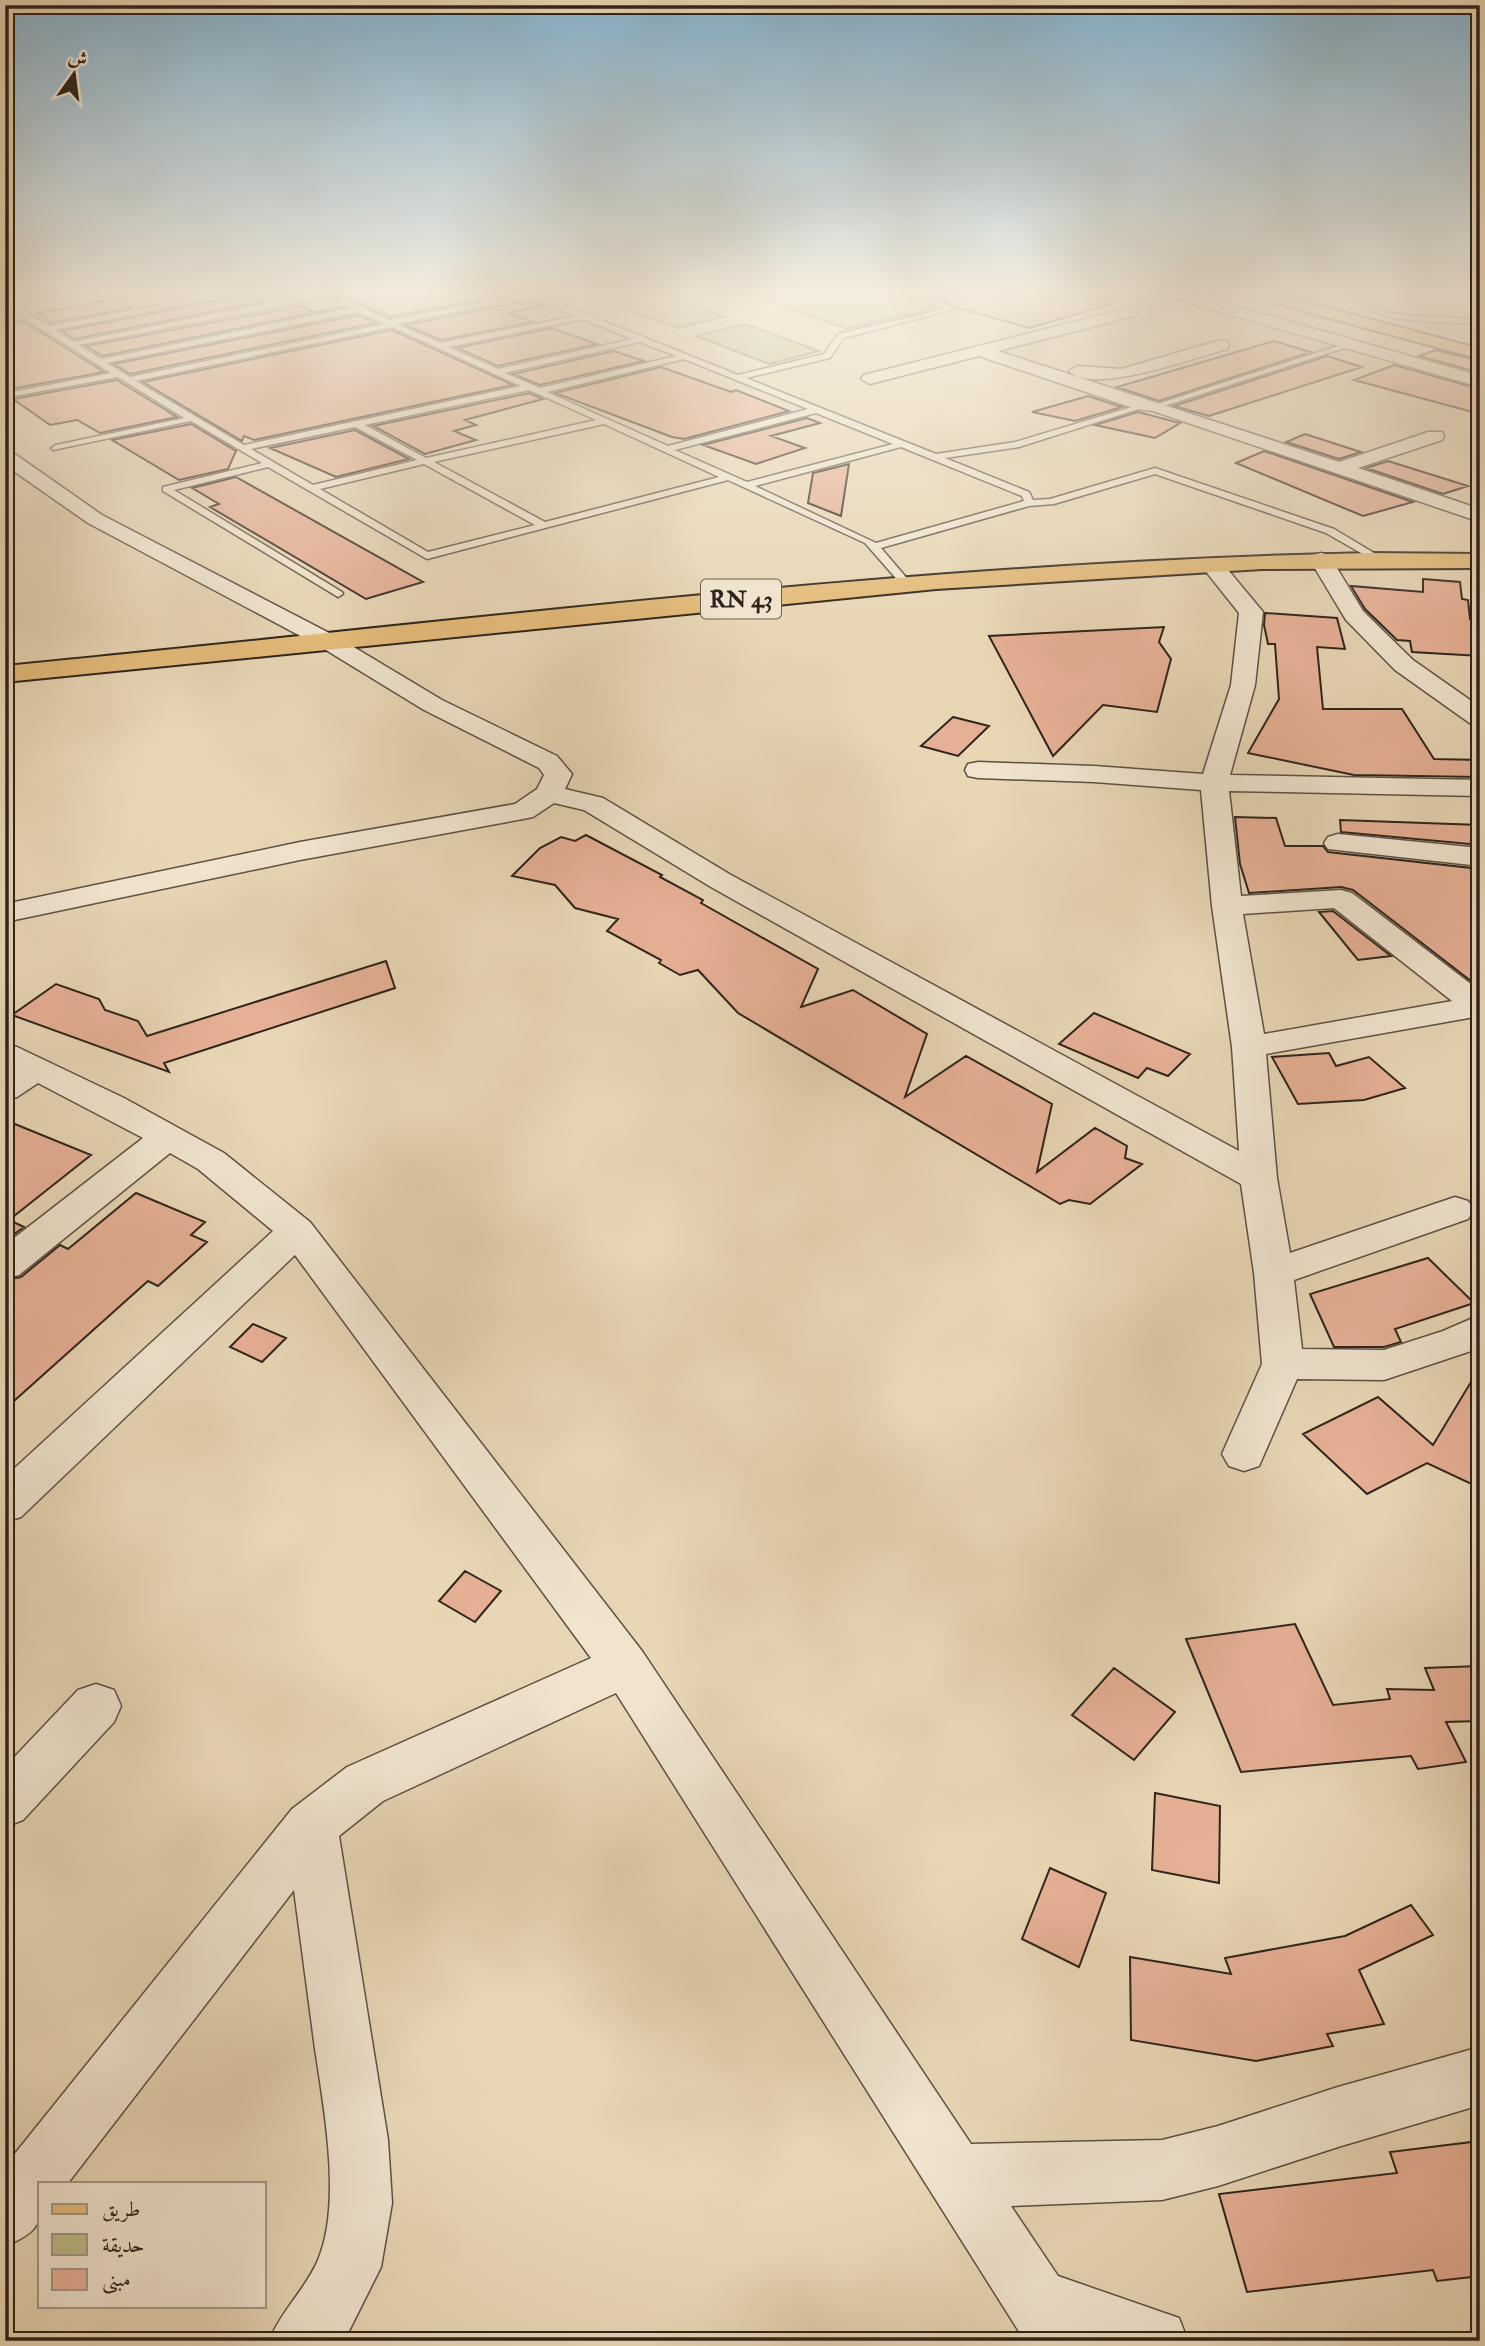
<svg xmlns="http://www.w3.org/2000/svg" width="1485" height="2346" font-family="'IM FELL Double Pica',Amiri,serif">
<style>
.green{fill:#bdbc89;stroke:#767053;stroke-width:2}
.building{fill:#e6b095;stroke:#2f241d;stroke-width:2}
.lines{fill:none;stroke-linecap:round;stroke-linejoin:round}
.lane-casing{stroke:#5d5043;stroke-width:3}
.street-casing{stroke:#5d5043;stroke-width:3}
.primary-casing{stroke:#2f241d;stroke-width:4}
.highway-casing{stroke:#2f241d;stroke-width:4}
.lane{fill:#f0e4cf;fill-rule:evenodd}
.street{fill:#f0e4cf;fill-rule:evenodd}
.primary{fill:#e4bb7a;fill-rule:evenodd}
.highway{fill:#e4bb7a;fill-rule:evenodd}
.labels{text-anchor:middle;dominant-baseline:central;stroke-width:6;stroke-linejoin:round;paint-order:stroke}
.shield{fill:#f0e4cf;stroke:#695e52;stroke-width:2}
.shield-label{font-size:23px;font-weight:bold;fill:#2f241d}
</style>
<rect width="100%" height="100%" fill="#e8d6b5"/>
<filter id="stains"><feTurbulence type="fractalNoise" baseFrequency=".00286" numOctaves="4"/><feColorMatrix values="0 0 0 0 .2 0 0 0 0 .09 0 0 0 0 .02 0 0 0 .5 -.17"/></filter>
<radialGradient id="worn" r=".72"><stop offset=".6" stop-color="#630" stop-opacity="0"/><stop offset="1" stop-color="#630" stop-opacity=".3"/></radialGradient>
<!-- green -->
<path class="green" d="M743,293H891L936,308L847,329Z
M658,294H659L724,317L677,328L612,304Z
M745,324L819,351L769,364L696,336Z"/>
<!-- building -->
<path class="building" d="M403,293H518L390,317L357,303Z
M941,293H1117L1118,302L1029,328L958,308L940,300Z
M251,294L266,301L74,339L62,331Z
M530,300L541,306L509,313L533,322L441,340L406,325Z
M105,301H120L131,308L50,323L38,313Z
M302,306L314,312L343,307L102,356L86,346Z
M358,315L376,323L130,374L114,364Z
M23,321L104,372L11,389L7,395L5,324Z
M551,328L597,344L498,366L457,348Z
M392,330L513,385L254,440L244,436L242,441L143,382Z
M1274,341L1311,352L1159,401L1117,387Z
M1436,350L1480,361V373L1419,356Z
M614,351L644,361L540,385L513,374Z
M1327,356L1362,367L1209,416L1174,406Z
M1394,365L1480,389V414L1354,380Z
M661,367L731,392L736,390L789,411L684,439L672,437L555,393Z
M117,380L177,417L100,433L77,420L50,425L13,399Z
M529,393L543,399L465,420L476,425L454,431L476,440L425,454L373,426Z
M1088,396L1122,407L1075,421L1032,412Z
M1138,412L1180,423L1155,438L1095,425Z
M807,418L820,423L771,436L805,448L756,464L703,445Z
M191,424L236,451L228,469L179,480L112,440Z
M355,430L409,459L336,477L270,448Z
M1305,434L1361,452L1339,459L1286,442Z
M1264,451L1413,502L1363,516L1236,463Z
M1388,461L1468,486L1443,494L1366,468Z
M849,464L841,516L808,503L813,473Z
M236,477L423,582L366,599L210,507L219,504L192,488Z
M1423,579L1460,582L1462,599L1468,600L1470,619H1480V656L1412,652L1410,641L1397,640L1365,609L1351,586L1423,592Z
M1265,613L1337,618L1345,649L1317,647L1323,709H1402L1434,759L1480,760V777L1354,775L1248,753L1279,699L1275,644H1268L1264,625Z
M1164,627L1159,642L1171,659L1157,712L1103,705L1053,756L989,636Z
M953,717L989,726L958,756L921,746Z
M1235,817L1276,818L1285,846H1323L1328,852L1480,869V988L1353,890L1341,887L1249,893L1240,864Z
M1340,820L1480,825V845L1341,832Z
M586,835L662,875L660,877L703,900L701,903L818,969L801,1007L853,990L927,1034L905,1097L966,1056L1052,1104L1037,1172L1095,1128L1127,1146L1125,1158L1142,1164L1090,1204L1069,1200L1060,1204L738,1013L698,970L680,975L659,963L661,960L607,931L618,919L575,908L555,885L512,876L540,848L561,837L575,841Z
M1333,911L1391,956L1358,960L1319,912Z
M386,961L395,988L164,1063L169,1072L12,1015L56,984L99,999L105,1010L138,1021L147,1036Z
M1094,1013L1190,1054L1168,1076L1147,1068L1138,1078L1059,1044Z
M1329,1053L1336,1066L1369,1057L1405,1088L1364,1100L1298,1104L1272,1057Z
M5,1120L91,1155L9,1220L24,1227L5,1241Z
M136,1193L205,1222L191,1235L207,1242L158,1286L148,1281L5,1409V1280L21,1277L60,1245L68,1249Z
M1428,1258L1474,1303L1395,1329L1401,1342L1384,1347H1334L1310,1294Z
M253,1324L286,1338L262,1362L230,1347Z
M1480,1367V1488L1427,1463L1367,1494L1303,1434L1378,1397L1433,1445Z
M465,1571L501,1591L475,1622L439,1601Z
M1295,1624L1333,1705L1390,1699L1387,1689L1434,1690L1425,1668L1480,1666V1721L1446,1722L1466,1762L1418,1769L1411,1756L1241,1772L1186,1639Z
M1114,1668L1175,1712L1134,1760L1072,1715Z
M1155,1793L1220,1806L1219,1883L1152,1870Z
M1050,1868L1106,1893L1079,1967L1022,1939Z
M1411,1905L1433,1935L1359,1970L1384,2024L1327,2034L1333,2046L1256,2061L1131,2040L1130,1957L1231,1974L1225,1958L1345,1936Z
M1480,2141V2276L1437,2281L1433,2270L1247,2292L1219,2194L1397,2173L1390,2152Z"/>
<g class="lines">
<!-- lane casing -->
<g class="lane-casing">
<path id="lane" d="M76,293H95L19,307L49,326L225,293H241L55,330L73,342L320,293L337,297L373,293L344,300L390,320L533,293L738,375L824,354L838,334L944,309L902,293H913L956,309L844,338L830,358L746,378L936,454L1015,442L1145,403V407L1019,447L945,458L1029,492L1033,500L1050,499L1155,468L1334,529L1384,559L1375,561L1326,533L1155,474L1054,504L1029,506L881,548L910,582L905,585L901,584L865,543L728,480L427,559L268,467L174,490L342,592L343,594L338,597L163,491V487L262,463L191,421L53,450L51,448L56,445L184,418L118,377L9,397L12,392L111,373L5,306ZM327,297L351,308L101,359L79,345ZM530,297L575,316L441,343L397,324ZM358,312L385,324L130,377L107,363ZM583,319L632,339L498,369L448,347ZM392,327L521,386L244,445L136,381ZM640,342L676,356L540,388L505,373ZM684,359L808,409L668,446L547,392ZM529,390L596,420L426,458L365,425ZM816,413L893,444L747,482L675,450ZM604,424L719,477L545,522L434,462ZM355,427L417,460L313,485L251,449ZM901,447L1022,496L1024,501L876,543L755,486ZM424,464L535,525L428,552L320,489Z
M1339,293C1357,293 1371,310 1390,313C1419,317 1450,317 1480,320V324C1431,321 1379,325 1339,293Z
M1347,343L1354,345L1158,408L1151,406Z"/>
</g>
<!-- street casing -->
<g class="street-casing">
<path id="street" d="M1163,293H1189L1480,376V387L1166,296Z
M1129,308L1137,313L1135,316L998,351L1339,462L1428,432H1442L1444,436L1442,440L1358,468L1480,509V522L1153,411L1136,409L979,356L870,384L861,379L864,375Z
M1221,340L1227,341L1229,345L1227,349C1197,357 1092,396 1069,371L1078,366L1121,369Z
M5,450L12,452L102,515L337,637L442,700L557,756L572,774L565,789L603,798L731,875L1239,1151L1232,1047L1212,906L1201,790L1094,782L978,778L968,776L965,770L968,764L978,762L1094,766L1203,774L1231,685L1239,613L1200,564L1203,559H1219L1263,612L1255,685L1230,775L1480,780V796L1229,791L1241,896L1341,890L1352,893L1480,991V1016L1266,1054L1277,1178L1290,1253L1455,1197L1468,1201L1474,1210L1468,1219L1294,1280L1302,1349L1384,1350L1443,1331L1480,1315V1348L1384,1380L1297,1379L1259,1466L1244,1471L1229,1466L1222,1454L1262,1364L1254,1273L1241,1184L711,887L584,810L554,803L533,817L523,819L300,860L5,922V904L300,842L515,804L537,789L544,775L539,768L424,710L321,647L88,523L5,465ZM1334,908L1452,1001L1264,1034L1243,914Z
M1321,553L1329,555L1363,611L1413,660L1480,707V727L1471,724L1395,670L1346,620L1310,560L1313,555Z
M1338,834L1480,848V866L1328,849L1324,843L1328,837Z
M5,1044L17,1047L124,1098L224,1153L310,1222L642,1651L971,2144L1162,2140L1218,2126L1338,2087L1480,2047V2105L1338,2147L1218,2186L1162,2200L1011,2206L1058,2276L1179,2318L1188,2341H1025L616,1693L383,1801L339,1836L388,2140L392,2203L381,2267L344,2341H269C281,2311 305,2290 318,2260C342,2203 324,2109 315,2049C308,1996 301,1943 294,1890L68,2183H40C40,2222 44,2230 5,2246V2166L292,1809L347,1767L591,1658L295,1255L21,1517L5,1522V1477L273,1231L198,1169L170,1153L19,1275L5,1278V1245L143,1138L38,1083L17,1097L5,1100V1073L11,1070L5,1067Z
M96,1684L114,1690L121,1706L114,1722L23,1820L5,1827V1767L78,1690Z"/>
</g>
<!-- primary casing -->
<g class="primary-casing">
<path id="primary" d="M1371,553L1480,554V568L1262,569L936,589L5,682V666C459,622 915,562 1371,553Z"/>
</g>
<!-- highway casing -->
<g class="highway-casing">
<path id="highway" d="M1246,293H1273L1480,349V359L1248,296Z"/>
</g>
<!-- lane -->
<use href="#lane" class="lane"/>
<!-- street -->
<use href="#street" class="street"/>
<!-- primary -->
<use href="#primary" class="primary"/>
<!-- highway -->
<use href="#highway" class="highway"/>
</g>
<!-- sky -->
<linearGradient id="sky" x2="0" y2="1"><stop stop-color="#88b6d3"/><stop offset="0.47" stop-color="#f5edde"/><stop offset="1" stop-color="#f5edde" stop-opacity="0"/></linearGradient>
<rect width="1485" height="622" fill="url(#sky)"/>
<g class="labels">
<!-- shield labels -->
<rect class="shield" x="701" y="579.5" width="80" height="39" rx="5"/>
<g class="shield-label">
<text x="741" y="599">RN 43</text>
</g>
</g>
<!-- margin -->
<rect width="1485" height="2346" fill="none" stroke="#e8d6b5" stroke-width="28"/>
<rect x="7" y="7" width="1471" height="2332" fill="none" stroke="#2f241d" stroke-width="3.5"/>
<rect x="14" y="14" width="1457" height="2318" fill="none" stroke="#2f241d" stroke-width="2"/>
<!-- legend -->
<rect x="38" y="2182" width="228" height="126" fill="#f0e4cf" stroke="#a39788" stroke-width="2"/>
<rect x="52" y="2204" width="35" height="10" fill="#e4bb7a" stroke="#a39788" stroke-width="2"/>
<text x="102" y="2216" font-size="21" fill="#2f241d">طريق</text>
<rect x="52" y="2234" width="35" height="21" fill="#bdbc89" stroke="#a39788" stroke-width="2"/>
<text x="102" y="2252" font-size="21" fill="#2f241d">حديقة</text>
<rect x="52" y="2269" width="35" height="21" fill="#e6b095" stroke="#a39788" stroke-width="2"/>
<text x="102" y="2286" font-size="21" fill="#2f241d">مبنى</text>
<!-- north arrow -->
<g transform="translate(74 74) rotate(14)" stroke="#f0e4cf" stroke-width="5" paint-order="stroke">
<path d="M0-5L12 26L0 18L-12 26Z" fill="#2f241d"/>
<text y="-10" font-size="19" font-weight="bold" text-anchor="middle" fill="#2f241d">ش</text>
</g>
<rect width="100%" height="100%" filter="url(#stains)"/>
<rect width="100%" height="100%" fill="url(#worn)"/>
</svg>
